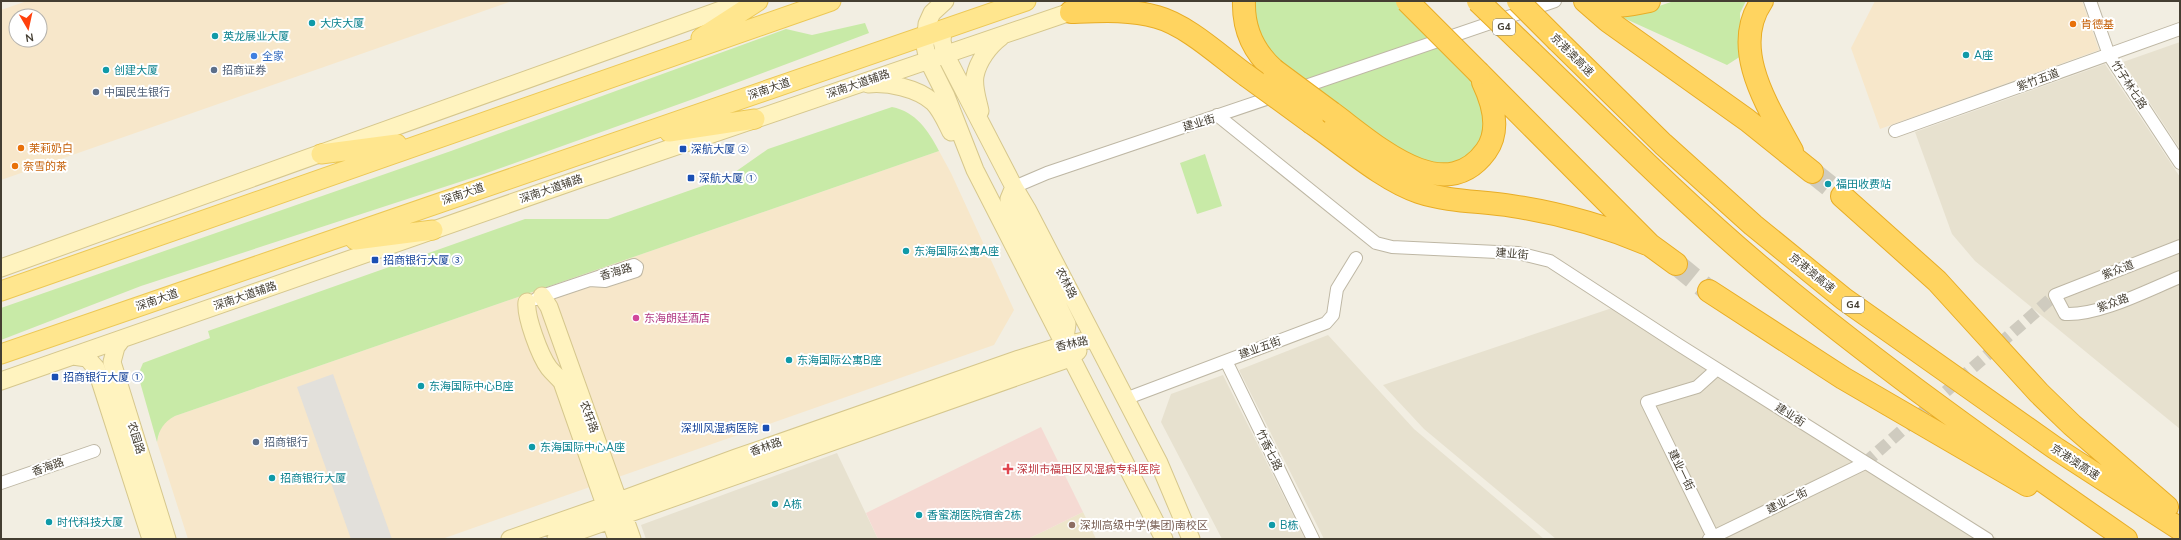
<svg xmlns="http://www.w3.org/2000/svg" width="2181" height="540" font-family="'Nunito Sans','Noto Sans SC',sans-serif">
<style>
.residential{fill:#e7e1cf}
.commercial{fill:#f7e7ca;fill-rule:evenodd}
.education{fill:#ede5ca}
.medical{fill:#f5dad3}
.green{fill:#c8eaa7}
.parking{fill:#e2e0db}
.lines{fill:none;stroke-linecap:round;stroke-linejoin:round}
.street-tunnel{stroke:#cfcbbf;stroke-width:12;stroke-dasharray:12 6;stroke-linecap:butt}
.highway-tunnel{stroke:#cfcbbf;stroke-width:22;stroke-dasharray:22 11;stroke-linecap:butt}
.street-casing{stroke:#beb7a4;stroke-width:14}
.secondary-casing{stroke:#d6c78d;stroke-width:19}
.primary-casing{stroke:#ecc856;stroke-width:21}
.highway-casing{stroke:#e8ad26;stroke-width:24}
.street{stroke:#fff;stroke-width:12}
.secondary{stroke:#fff3bf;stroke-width:17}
.primary{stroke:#ffe68e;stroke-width:19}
.highway{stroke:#ffd460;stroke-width:22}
.highway-bridge-casing{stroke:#e8ad26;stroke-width:24;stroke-linecap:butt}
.highway-bridge{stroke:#ffd460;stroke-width:22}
.culture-dot{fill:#0f9aa8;stroke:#fff;stroke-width:1.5}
.food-dot{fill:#e8710a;stroke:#fff;stroke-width:1.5}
.shop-dot{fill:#3f7fe0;stroke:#fff;stroke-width:1.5}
.service-dot{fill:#5c6f8a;stroke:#fff;stroke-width:1.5}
.transit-dot{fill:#1a4fb4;stroke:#fff;stroke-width:1.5}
.hotel-dot{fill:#d1479c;stroke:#fff;stroke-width:1.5}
.health-dot{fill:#e0444e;stroke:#fff;stroke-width:1.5}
.education-dot{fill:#8d6e63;stroke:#fff;stroke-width:1.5}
.labels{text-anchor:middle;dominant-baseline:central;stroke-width:4;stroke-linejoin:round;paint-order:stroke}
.shield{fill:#fff;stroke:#7c7870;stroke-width:1}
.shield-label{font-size:10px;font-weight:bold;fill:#443e32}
.culture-label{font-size:11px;fill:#0d838f;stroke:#fff;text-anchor:start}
.food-label{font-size:11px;fill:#c56008;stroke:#fff;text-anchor:start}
.street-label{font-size:11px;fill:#443e32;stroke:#fff}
.shop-label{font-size:11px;fill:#366cbe;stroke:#fff;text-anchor:start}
.service-label{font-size:11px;fill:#4e5e75;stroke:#fff;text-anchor:start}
.transit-label{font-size:11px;fill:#164399;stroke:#fff;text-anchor:start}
.hotel-label{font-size:11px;fill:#b23c85;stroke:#fff;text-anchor:start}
.health-label{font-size:11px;fill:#be3a42;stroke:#fff;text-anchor:start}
.education-label{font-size:11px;fill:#785e54;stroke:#fff;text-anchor:start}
</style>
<rect width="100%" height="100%" fill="#f2eee2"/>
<!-- residential -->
<path class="residential" d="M2180,42V149L2123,62Z
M2105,64L2180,177V429L1975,261L1952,234L1915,132Z
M1624,304L1998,539H1556L1424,429L1383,385Z
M1328,335L1414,429L1544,539H1324L1239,370Z
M1223,375L1305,539H1222L1161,422L1171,394Z
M837,453L878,539H646L641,525Z"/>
<!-- commercial -->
<path class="commercial" d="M27,1H512L1,180V10ZM16,16H40V40H16Z
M1875,1H2082L2099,50L1880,129L1851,48Z
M939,151L951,173L1014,310L994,345L442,539H188L157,442L161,427L166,421L175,416Z"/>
<!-- education -->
<path class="education" d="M1083,512L1096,539H1028Z"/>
<!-- medical -->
<path class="medical" d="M1041,427L1083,512L1028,539H878L866,513Z"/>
<!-- green -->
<path class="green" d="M1248,1H1396L1476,80L1482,92L1485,134C1475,147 1466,162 1449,164C1407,170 1314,88 1279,61L1265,47Z
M1674,1H1746L1740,13L1741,56L1727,65L1617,15L1647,10Z
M865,23L869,33L696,98L484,174L141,286L1,340V308L451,151L786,29L812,35Z
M892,107C916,112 928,130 939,151L175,416C164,422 159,429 157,442L138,375L143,363L210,338L208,331L525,219H608L728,177L768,149Z
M1205,154L1222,206L1197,214L1180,163Z"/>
<!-- parking -->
<path class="parking" d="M333,374L392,539H351L297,387Z"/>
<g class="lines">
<!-- street-tunnel -->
<path class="street-tunnel" d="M1865,463L2055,295"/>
<!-- highway-tunnel -->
<path class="highway-tunnel" d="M1812,172L1842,196
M1676,264L1709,291"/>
<!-- street casing -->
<g class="street-casing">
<path id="street" d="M2090,1L2109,55L2180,163
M1297,89L1555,1
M1217,115L1376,243L1392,247L1518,253L1550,261L1679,345L1987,539
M1895,131L2180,29
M1014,187L1047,173L1278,95
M2180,246L2055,295L2065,314C2099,316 2148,290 2180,277
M536,299L542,296L634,265L637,267L636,271L605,281L589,280
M1226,361L1313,539
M1125,399L1326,323L1333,315L1337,289L1356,258
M1,483L94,451
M1709,539L1865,463
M1714,539L1647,402L1697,387L1717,369"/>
</g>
<!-- secondary casing -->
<g class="secondary-casing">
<path id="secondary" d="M945,1L932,13L927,24L925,46L928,60L946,96L975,170L1164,539
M943,29L942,41L945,54L1014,187L1027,209L1159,463L1191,539
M868,84C888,82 917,88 933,102C941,110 946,122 951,132
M980,111C978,101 973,87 975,76C978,61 989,46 1001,37
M1014,187L1009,199L1011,209L1067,324L1064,345
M1,268L746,1
M542,296L549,307L632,539
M527,302C525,316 540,356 549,368C553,373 558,377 562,382L617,539
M122,339L116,347L112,362L167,539
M73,356L87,358L96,368L151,539
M1,381L580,179L1082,8
M510,539L619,501L736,458L1019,359L1064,345L1094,339
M556,539L1070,358L1078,351"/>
</g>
<!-- primary casing -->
<g class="primary-casing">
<path id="primary" d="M701,38L758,1
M669,132L755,119
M321,154L397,144
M355,240L433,230
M1,291L831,1
M1,354L1026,1"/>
</g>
<!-- highway casing -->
<g class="highway-casing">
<path id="highway" d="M1244,1C1243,29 1254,52 1274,70
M1585,1L1608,21L1747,120L1812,172
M1593,1C1611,9 1631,5 1649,1
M1762,1C1729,49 1769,108 1792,151
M1071,12C1100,11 1129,9 1157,17C1187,25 1221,57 1246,75
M1558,41L1663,144L1753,225L1844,299L2055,448L2180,529
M1531,52C1607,125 1682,201 1763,269C1879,366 2002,453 2126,539
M1479,73L1650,245L1676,264
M1332,113C1372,142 1443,210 1486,151C1501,130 1493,103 1483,82
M1312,123C1344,145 1383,180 1419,192C1449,202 1482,201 1512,206C1560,213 1605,226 1650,245
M1842,196L1937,281L2039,393L2072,425L2167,507
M1709,291L1843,378L2027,485"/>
</g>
<!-- street -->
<use href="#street" class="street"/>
<!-- secondary -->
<use href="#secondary" class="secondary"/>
<!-- primary -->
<use href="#primary" class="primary"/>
<!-- highway -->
<use href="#highway" class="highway"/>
<!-- highway-bridge casing -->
<g class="highway-bridge-casing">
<path id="highway-bridge" d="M1407,1L1479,73
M1478,1L1531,52
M1518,1L1558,41
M1274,70L1332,113
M1246,75L1312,123"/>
</g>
<!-- highway-bridge -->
<use href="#highway-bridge" class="highway-bridge"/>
</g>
<!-- markers -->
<g class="culture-dot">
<circle cx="312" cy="23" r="4"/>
<circle cx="215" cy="36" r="4"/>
<circle cx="1966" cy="55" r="4"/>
<circle cx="106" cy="70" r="4"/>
<circle cx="1828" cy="184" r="4"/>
<circle cx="906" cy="251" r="4"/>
<circle cx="789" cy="360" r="4"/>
<circle cx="421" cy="386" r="4"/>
<circle cx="532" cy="447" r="4"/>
<circle cx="272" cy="478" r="4"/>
<circle cx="775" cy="504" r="4"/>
<circle cx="919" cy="515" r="4"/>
<circle cx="49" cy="522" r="4"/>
<circle cx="1272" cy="525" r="4"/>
</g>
<g class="food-dot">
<circle cx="2073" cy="24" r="4"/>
<circle cx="21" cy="148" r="4"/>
<circle cx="15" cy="166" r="4"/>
</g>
<circle class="shop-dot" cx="254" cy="56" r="4"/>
<g class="service-dot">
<circle cx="214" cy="70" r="4"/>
<circle cx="96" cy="92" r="4"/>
<circle cx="256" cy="442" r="4"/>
</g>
<g class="transit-dot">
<rect x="679" y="145" width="8" height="8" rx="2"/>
<rect x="687" y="174" width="8" height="8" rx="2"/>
<rect x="371" y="256" width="8" height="8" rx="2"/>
<rect x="51" y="373" width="8" height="8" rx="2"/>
<rect x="762" y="424" width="8" height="8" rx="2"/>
</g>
<circle class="hotel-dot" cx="636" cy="318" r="4"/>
<path class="health-dot" d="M1006 463h4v4h4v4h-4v4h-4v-4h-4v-4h4z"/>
<circle class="education-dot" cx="1072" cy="525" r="4"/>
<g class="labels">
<!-- shield labels -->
<g class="shield">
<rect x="1493" y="19" width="22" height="16" rx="3"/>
<rect x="1842" y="297" width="22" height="16" rx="3"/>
</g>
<g class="shield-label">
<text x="1504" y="27">G4</text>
<text x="1853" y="305">G4</text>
</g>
<!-- culture labels -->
<g class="culture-label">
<text x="320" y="23">大庆大厦</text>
<text x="223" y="36">英龙展业大厦</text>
<text x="1974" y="55">A座</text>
<text x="114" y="70">创建大厦</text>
<text x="1836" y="184">福田收费站</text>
<text x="914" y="251">东海国际公寓A座</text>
<text x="797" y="360">东海国际公寓B座</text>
<text x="429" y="386">东海国际中心B座</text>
<text x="540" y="447">东海国际中心A座</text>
<text x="280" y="478">招商银行大厦</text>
<text x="783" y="504">A栋</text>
<text x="927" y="515">香蜜湖医院宿舍2栋</text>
<text x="57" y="522">时代科技大厦</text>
<text x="1280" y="525">B栋</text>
</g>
<!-- food labels -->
<g class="food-label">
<text x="2081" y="24">肯德基</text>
<text x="29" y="148">茉莉奶白</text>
<text x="23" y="166">奈雪的茶</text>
</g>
<!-- street labels -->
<g class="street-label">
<text transform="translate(1572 55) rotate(45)">京港澳高速</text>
<text transform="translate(2038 80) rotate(-20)">紫竹五道</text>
<text transform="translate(858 84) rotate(-19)">深南大道辅路</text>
<text transform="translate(2129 85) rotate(57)">竹子林七路</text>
<text transform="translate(769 89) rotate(-19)">深南大道</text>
<text transform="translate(1199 123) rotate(-16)">建业街</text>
<text transform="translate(551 189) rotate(-19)">深南大道辅路</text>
<text transform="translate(463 194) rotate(-19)">深南大道</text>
<text transform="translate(1512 254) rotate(5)">建业街</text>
<text transform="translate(2118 270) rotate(-21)">紫众道</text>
<text transform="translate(616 272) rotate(-16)">香海路</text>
<text transform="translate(1812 273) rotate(39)">京港澳高速</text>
<text transform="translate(1066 283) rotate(63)">农林路</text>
<text transform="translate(245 296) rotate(-19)">深南大道辅路</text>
<text transform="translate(157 300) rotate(-19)">深南大道</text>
<text transform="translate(2113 303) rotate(-20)">紫众路</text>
<text transform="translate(1072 344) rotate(-12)">香林路</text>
<text transform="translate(1260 348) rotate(-20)">建业五街</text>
<text transform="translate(1790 415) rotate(32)">建业街</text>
<text transform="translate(589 417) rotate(70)">农轩路</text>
<text transform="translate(136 438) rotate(73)">农园路</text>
<text transform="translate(766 447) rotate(-19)">香林路</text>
<text transform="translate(1269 450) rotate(64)">竹香七路</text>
<text transform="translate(2075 462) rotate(33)">京港澳高速</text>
<text transform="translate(48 467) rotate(-19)">香海路</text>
<text transform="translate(1681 470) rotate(64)">建业一街</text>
<text transform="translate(1787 501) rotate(-26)">建业二街</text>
</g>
<!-- shop labels -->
<g class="shop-label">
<text x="262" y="56">全家</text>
</g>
<!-- service labels -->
<g class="service-label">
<text x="222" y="70">招商证券</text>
<text x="104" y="92">中国民生银行</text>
<text x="264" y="442">招商银行</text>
</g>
<!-- transit labels -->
<g class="transit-label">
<text x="691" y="149">深航大厦 ②</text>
<text x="699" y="178">深航大厦 ①</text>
<text x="383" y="260">招商银行大厦 ③</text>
<text x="63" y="377">招商银行大厦 ①</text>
<text x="758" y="428" text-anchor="end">深圳风湿病医院</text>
</g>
<!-- hotel labels -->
<g class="hotel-label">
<text x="644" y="318">东海朗廷酒店</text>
</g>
<!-- health labels -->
<g class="health-label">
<text x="1017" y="469">深圳市福田区风湿病专科医院</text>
</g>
<!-- education labels -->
<g class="education-label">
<text x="1080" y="525">深圳高级中学(集团)南校区</text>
</g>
</g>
<!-- border -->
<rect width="2181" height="540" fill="none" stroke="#443e32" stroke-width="4"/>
<!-- north arrow -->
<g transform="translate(28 28) rotate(171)"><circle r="19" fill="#ffffff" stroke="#b4b2ad"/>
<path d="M0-3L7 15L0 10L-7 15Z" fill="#ff400c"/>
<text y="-6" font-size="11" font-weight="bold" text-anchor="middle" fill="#443e32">N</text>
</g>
</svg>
